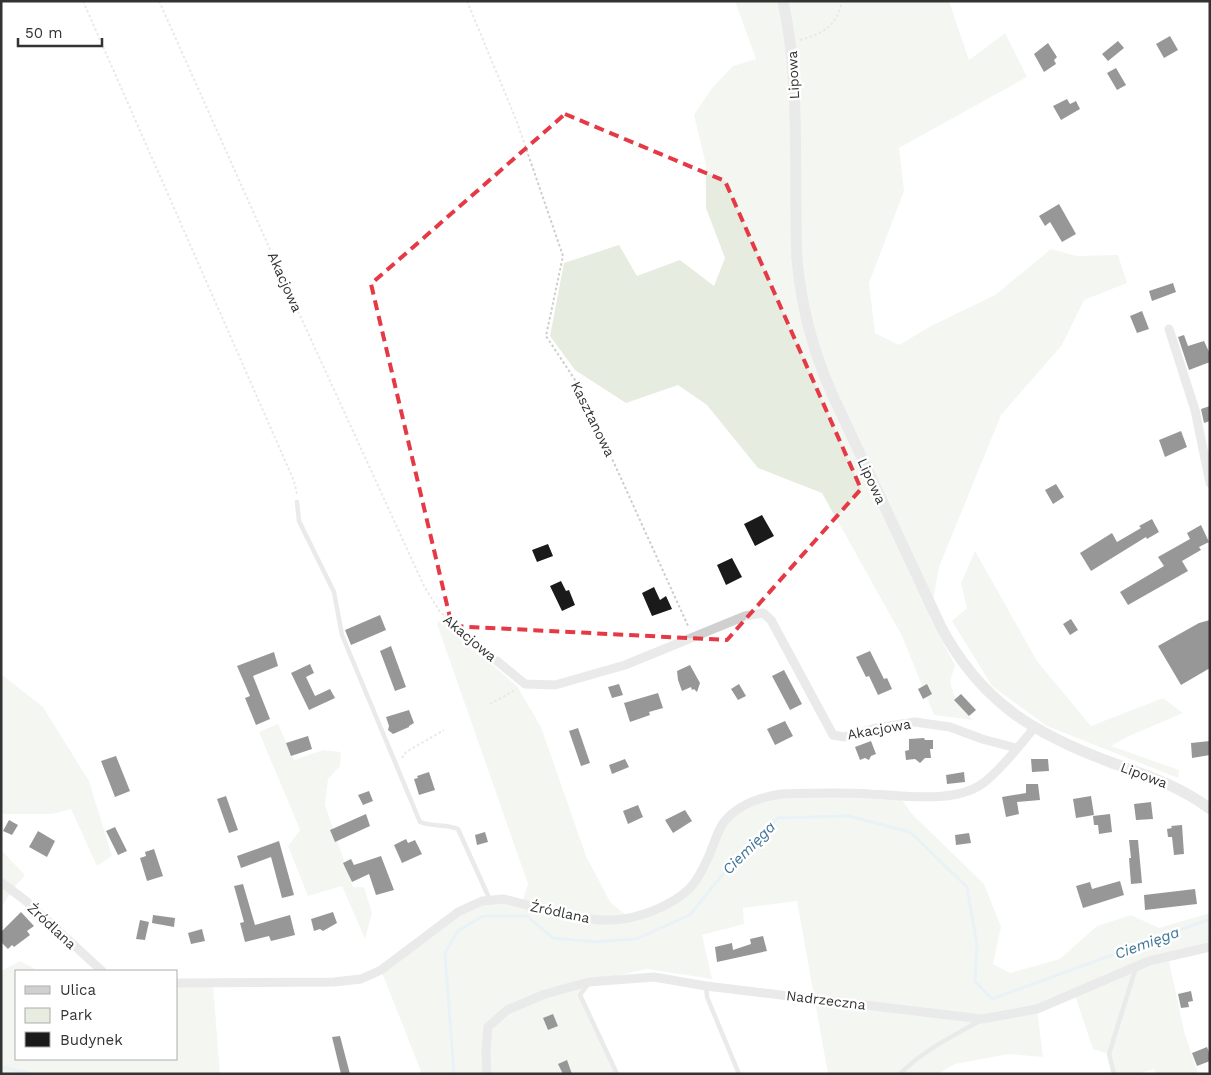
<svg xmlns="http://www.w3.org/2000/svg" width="1211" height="1075" font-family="'Work Sans',sans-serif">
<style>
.green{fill:#e6ecdf}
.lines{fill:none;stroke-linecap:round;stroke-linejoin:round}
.stream{stroke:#cfe2ee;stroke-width:3}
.building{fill:#1a1a1a}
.path{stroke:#cdcdcd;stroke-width:2;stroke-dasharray:2.5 2.5;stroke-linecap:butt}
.service{stroke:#d0d0d0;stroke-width:4.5}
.minor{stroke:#d0d0d0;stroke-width:9}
.tertiary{stroke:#d0d0d0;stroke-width:11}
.marked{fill:none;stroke:#e63946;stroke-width:4;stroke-dasharray:10 6;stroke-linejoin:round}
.labels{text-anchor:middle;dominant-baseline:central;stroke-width:5;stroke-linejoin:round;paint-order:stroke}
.street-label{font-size:14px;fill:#333;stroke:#fff}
.water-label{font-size:15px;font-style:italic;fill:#3f7597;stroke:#fff}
</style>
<rect width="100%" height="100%" fill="#fff"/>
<!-- green -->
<path class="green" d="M735,1H949L969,60L1005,33L1027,77L899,148L904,191L869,283L875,333L899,345L931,326L995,295L1051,249L1077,256L1118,255L1127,283L1084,300L1062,345L1001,415L939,567L930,618L955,665L950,682L956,701L973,720L934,715L902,636L822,493L758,468L707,405L678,385L626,403L575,370L550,336L564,263L619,245L637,276L680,260L714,286L725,258L706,208V165L694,115L712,88L733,66L756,59Z
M975,551L1037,661L1091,726L1163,698L1183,713L1129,736L1111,746L1179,770L1178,778L1047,726L992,686L952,621L967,608L961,583Z
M446,614L483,657L517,686L541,727L586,856L610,902L628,917L643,914L689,888L733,813L781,794L899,796L912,814L984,884L1001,927L993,964L1010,973L1060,959L1097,926L1131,915L1159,928L1210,913V947L1168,957L1184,1031L1198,1074H1156L1154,1069L1137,1074H1114L1109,1054L1093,1049L1074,993L1037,1009L1043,1057L1008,1054L955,1064L938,1074H828L797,901L743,908L744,924L702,935L712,979L647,969L589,982L581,995L617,1074H422L381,970L482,901L522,903L528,884L437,624Z
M1,674L43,707L89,781L112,856L97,866L71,809L52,814H1Z
M278,724L294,760L323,750L341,752L340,766L328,779L325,805L353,887H364L372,913L365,939L342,886L308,896L288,846L300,830L259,732Z
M1,850L25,875L12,890L1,908Z
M20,961L39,971H16V1059H176V983L213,984L220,1074H1V971Z"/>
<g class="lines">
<!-- stream -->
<path class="stream" d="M1,1067L32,1074
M454,1074L445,953L458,931L483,916H527L553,938L595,942L636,939L690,915L735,859L778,818L849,816L910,832L967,887L977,944L975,981L992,999L1202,922L1210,920"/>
</g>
<!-- building -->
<path class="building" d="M1170,36L1178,50L1164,58L1156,44Z
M1118,41L1124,48L1108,61L1102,54Z
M1048,43L1057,57L1054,60L1056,64L1044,72L1034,54Z
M1116,68L1126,85L1117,90L1107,73Z
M1067,99L1070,104L1076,101L1080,109L1061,120L1053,106Z
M1059,204L1076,234L1062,242L1050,222L1045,226L1039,216Z
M1173,283L1176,292L1152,301L1149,291Z
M1142,311L1149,329L1137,333L1130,316Z
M1184,335L1188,346L1204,341L1210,354V362L1189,370L1178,337Z
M1210,406V421L1204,423L1201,409Z
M1181,431L1187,447L1165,457L1159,440Z
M1056,484L1064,497L1053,504L1045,490Z
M762,515L774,536L755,546L744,524Z
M1152,519L1159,532L1147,539L1146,537L1091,571L1080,553L1112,533L1117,542L1141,528L1139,526Z
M1201,525L1209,542L1199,547L1201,550L1182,561L1188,571L1128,605L1120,592L1164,566L1158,557L1190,539L1187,533Z
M548,544L553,556L537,562L532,550Z
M732,558L742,577L726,585L717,565Z
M561,581L566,591L569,590L575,605L562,611L550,586Z
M654,587L660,600L666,596L672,609L652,616L642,593Z
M380,615L386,630L351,645L345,630Z
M1071,619L1078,630L1070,635L1063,624Z
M1210,620V668L1181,685L1158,646L1199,623Z
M391,646L406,687L395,691L380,651Z
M870,651L884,679L887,678L892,689L878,695L869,676L866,677L856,657Z
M274,652L278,666L253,676L270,719L256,725L245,698L250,696L237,666Z
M310,664L314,673L306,677L315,696L330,689L335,698L309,710L291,673Z
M690,665L700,683L697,692L694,689L692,690L691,687L682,691L678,680L677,671Z
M784,670L802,704L790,710L772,676Z
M619,684L623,695L612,698L608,687Z
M739,684L746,696L738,700L731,689Z
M927,684L932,694L923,699L918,689Z
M658,693L663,708L649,712L650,715L630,722L624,703Z
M961,694L976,710L969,716L954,700Z
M409,710L414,723L409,726V727L393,734L388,730L389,726L386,717Z
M785,721L793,736L775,745L767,729Z
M578,728L590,763L581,766L569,731Z
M308,736L312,749L291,756L286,743Z
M924,738L925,740H933V749H930L931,758H925L920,763L915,759L906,760L905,751L909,750V739Z
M871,741L876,754L871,756L869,760L865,758L860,760L855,747Z
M1210,741V755L1192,758L1191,743Z
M116,756L130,791L115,797L101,761Z
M625,759L629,767L612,774L609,765Z
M1031,759H1048L1049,771L1032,772Z
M429,772L435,790L419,795L414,779L418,778L417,776Z
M964,772L965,782L947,784L946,775Z
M1026,784H1038L1040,800L1017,802L1019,814L1006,817L1002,797L1026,793Z
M369,791L373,801L363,805L358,795Z
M226,796L238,830L229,833L217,799Z
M1091,796L1094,815L1076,818L1073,799Z
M1151,802L1153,819L1136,820L1134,804Z
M638,805L643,817L628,824L623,811Z
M685,810L692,821L673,833L665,820Z
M366,814L370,826L335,842L330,830Z
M1110,814L1112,832L1099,834L1098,825H1094L1093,816Z
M9,820L18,825L12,835L3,831Z
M1182,825L1184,854L1174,855L1172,837H1168L1167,829L1172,828L1171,826Z
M115,827L127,851L118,855L106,831Z
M38,831L55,841L47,857L29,847Z
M485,832L488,842L477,845L475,835Z
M969,833L971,843L956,845L955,835Z
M406,839L408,843L415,840L422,854L402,863L394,845Z
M1129,840H1138L1142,883L1131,884L1129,858H1131Z
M279,841L294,895L282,898L271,857L241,868L237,856Z
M154,849L163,876L147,881L140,858L146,856L145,852Z
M381,856L394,890L376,895L369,874L352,882L343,863L351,859L354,865Z
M1120,881L1124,895L1083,908L1076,886L1090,882L1092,889Z
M243,884L255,925L290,915L295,935L271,941L269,936L245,942L240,923L244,922L234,886Z
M1195,889L1197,904L1145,910L1144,895Z
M21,912L34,926L27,931L30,935L14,947L12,945L8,949L1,942V932Z
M333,912L337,923L323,931L320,929L314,931L311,919Z
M153,915L175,918L174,927L152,923Z
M140,920L149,922L145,940L136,939Z
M202,929L205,941L191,944L188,933Z
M763,936L767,951L717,962L715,947L732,943L733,950L751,944L750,939Z
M1191,991L1193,1001L1188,1002L1189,1007L1181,1008L1178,994Z
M553,1014L558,1026L548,1030L543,1018Z
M340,1036L350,1074H341L332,1037Z
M1207,1047L1210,1055V1061L1197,1066L1192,1053Z
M567,1060L572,1074H563L558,1064Z"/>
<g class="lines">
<!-- path -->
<path class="path" d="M83,1L294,481L297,494
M159,1L281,274L424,586L440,612L490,654
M467,1L517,122L563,256L546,336L579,386L689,628
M800,40C824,33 837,26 842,1
M490,704L517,689
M402,758L406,752L444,730"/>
<!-- service -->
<path class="service" d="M297,502L299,521L334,592L342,635L420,822C433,827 446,824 458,829L490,900
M589,983L580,995L617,1074
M706,986L707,997L739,1074
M900,1074C922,1051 953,1036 981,1020
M1114,1074L1109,1054L1136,967"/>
<!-- minor -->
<path class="minor" d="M1169,329L1195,410L1210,483
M497,661L525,684L555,685L625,665L745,616L763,613L771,620L833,735L844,737L876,728L915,722L950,727L982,739L1016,748
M1,882L26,901L102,971
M176,983L334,982L361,979L381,970L458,912L482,901L503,899C539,907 575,921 612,920C637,919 670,907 689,889C697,881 702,871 707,860C713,848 716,833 724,822C738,804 761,797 781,794C811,793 840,792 870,794C902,795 953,804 982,784C998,773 1022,743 1034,728
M487,1074L486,1052L488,1027L507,1010L545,994L589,982L654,977L706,986L982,1019L1037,1009L1149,961L1210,947"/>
<!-- tertiary -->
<path class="tertiary" d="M783,1C798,70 795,140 796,209C796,226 796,242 797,259C801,306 813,351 832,394L941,627C981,702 1033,733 1110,762C1145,775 1180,786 1210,809"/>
</g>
<!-- marked area -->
<path d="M0 0H1211V1075H0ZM565,114L725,181L861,489L727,640L452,626L371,284Z" fill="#fff" fill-opacity=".55" fill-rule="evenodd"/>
<path class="marked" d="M565,114L725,181L861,489L727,640L452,626L371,284Z"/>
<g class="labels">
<!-- street labels -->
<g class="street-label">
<text transform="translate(793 75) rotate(-93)">Lipowa</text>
<text transform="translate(285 282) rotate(66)">Akacjowa</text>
<text transform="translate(593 419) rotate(64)">Kasztanowa</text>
<text transform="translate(872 481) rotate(65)">Lipowa</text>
<text transform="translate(470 638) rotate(40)">Akacjowa</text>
<text transform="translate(879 729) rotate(-10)">Akacjowa</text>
<text transform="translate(1144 775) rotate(21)">Lipowa</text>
<text transform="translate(560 912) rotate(12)">Źródlana</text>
<text transform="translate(52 926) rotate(43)">Źródlana</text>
<text transform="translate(826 1000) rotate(7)">Nadrzeczna</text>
</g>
<!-- water labels -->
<g class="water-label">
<text transform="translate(749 848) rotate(-45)">Ciemięga</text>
<text transform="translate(1147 943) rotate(-20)">Ciemięga</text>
</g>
</g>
<!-- border -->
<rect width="1211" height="1075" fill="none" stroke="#333333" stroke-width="5"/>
<!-- legend -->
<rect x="15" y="970" width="162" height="90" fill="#ffffff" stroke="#adadad"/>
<rect x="25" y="986" width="25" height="8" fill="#d0d0d0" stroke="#adadad"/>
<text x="60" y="995" font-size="15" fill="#333333">Ulica</text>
<rect x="25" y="1008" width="25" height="15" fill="#e6ecdf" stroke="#adadad"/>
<text x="60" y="1020" font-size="15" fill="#333333">Park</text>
<rect x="25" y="1032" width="25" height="15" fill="#1a1a1a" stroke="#adadad"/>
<text x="60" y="1045" font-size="15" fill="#333333">Budynek</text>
<!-- scale -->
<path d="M18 38v8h84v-8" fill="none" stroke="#333333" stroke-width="2.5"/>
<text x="25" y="38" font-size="15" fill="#333333" stroke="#ffffff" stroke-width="4" paint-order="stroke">50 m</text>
</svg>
